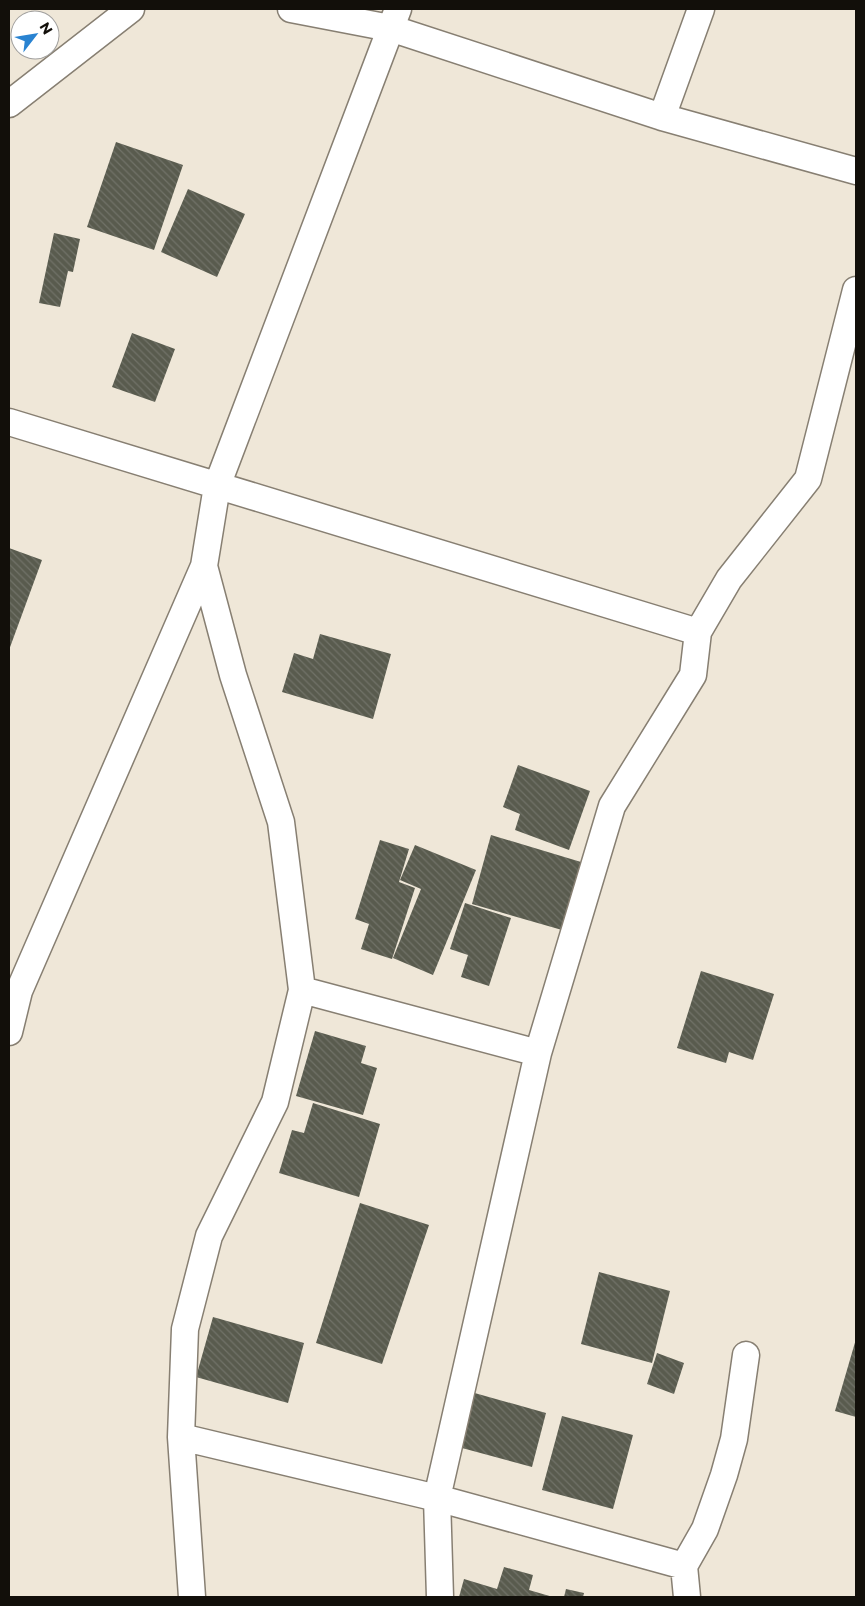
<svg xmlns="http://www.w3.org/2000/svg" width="865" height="1606" font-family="Montserrat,sans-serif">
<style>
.building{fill:url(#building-back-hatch)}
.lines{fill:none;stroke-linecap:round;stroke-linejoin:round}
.street-casing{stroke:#877f72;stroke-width:29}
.street{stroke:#fff;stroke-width:26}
</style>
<defs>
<pattern id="building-back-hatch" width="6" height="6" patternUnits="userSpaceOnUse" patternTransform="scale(1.25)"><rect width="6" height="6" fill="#595b4e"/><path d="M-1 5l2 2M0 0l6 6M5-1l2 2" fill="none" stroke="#717268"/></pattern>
</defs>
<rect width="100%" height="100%" fill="#efe7d8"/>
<!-- building -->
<path class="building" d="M116,142L183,165L154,250L87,227Z
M188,189L245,214L217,277L161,252Z
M54,233L80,239L73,272L68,271L60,307L39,303Z
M132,333L175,349L155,402L112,387Z
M9,548L42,560L9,650Z
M320,634L391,654L373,719L282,692L294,653L313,659Z
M518,765L590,791L569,850L515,830L520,814L503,807Z
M491,835L581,862L562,930L472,904Z
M380,840L409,849L399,882L415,888L392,959L361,949L369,924L355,919Z
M415,845L476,870L433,975L393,958L421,889L400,880Z
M465,903L511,918L489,986L461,977L468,955L450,949Z
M701,971L774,994L753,1060L729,1052L726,1063L677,1048Z
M315,1031L366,1046L361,1063L377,1068L363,1115L296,1096Z
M313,1103L380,1124L359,1197L279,1173L292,1130L304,1133Z
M360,1203L429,1225L382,1364L316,1343Z
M599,1272L670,1291L652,1363L581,1344Z
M213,1317L304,1343L288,1403L196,1377Z
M856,1339V1417L835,1411Z
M657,1353L684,1363L674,1394L647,1384Z
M464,1390L546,1413L532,1467L462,1448L458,1466Z
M562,1416L633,1435L613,1509L542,1490Z
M504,1567L533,1575L529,1590L553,1597H459L464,1579L497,1589Z
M566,1589L584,1593L583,1597H564Z"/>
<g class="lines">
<!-- street casing -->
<g class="street-casing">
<path id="street" d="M291,9L390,28L662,117L856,171
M9,104L131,9
M662,117L701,9
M9,422L698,632
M302,990L538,1053
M9,1032L19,991L204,566
M181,1437L437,1498L684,1566
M192,1597L181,1437L185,1329L209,1236L275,1102L302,990L281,822L233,675L204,566L217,486L398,9
M440,1597L437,1498L538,1053L612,806L693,675L698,632L729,579L808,479L856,290
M687,1597L684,1566L705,1529L724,1475L734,1439L746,1355"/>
</g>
<!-- street -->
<use href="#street" class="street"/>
</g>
<!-- border -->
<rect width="865" height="1606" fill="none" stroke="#120f0a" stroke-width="20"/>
<!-- north arrow -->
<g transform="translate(35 35) rotate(59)"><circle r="24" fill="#ffffff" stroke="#a09f9d"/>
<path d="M0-4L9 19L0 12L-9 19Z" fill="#2983d1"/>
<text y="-8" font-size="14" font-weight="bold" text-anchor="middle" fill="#120f0a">N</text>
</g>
</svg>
